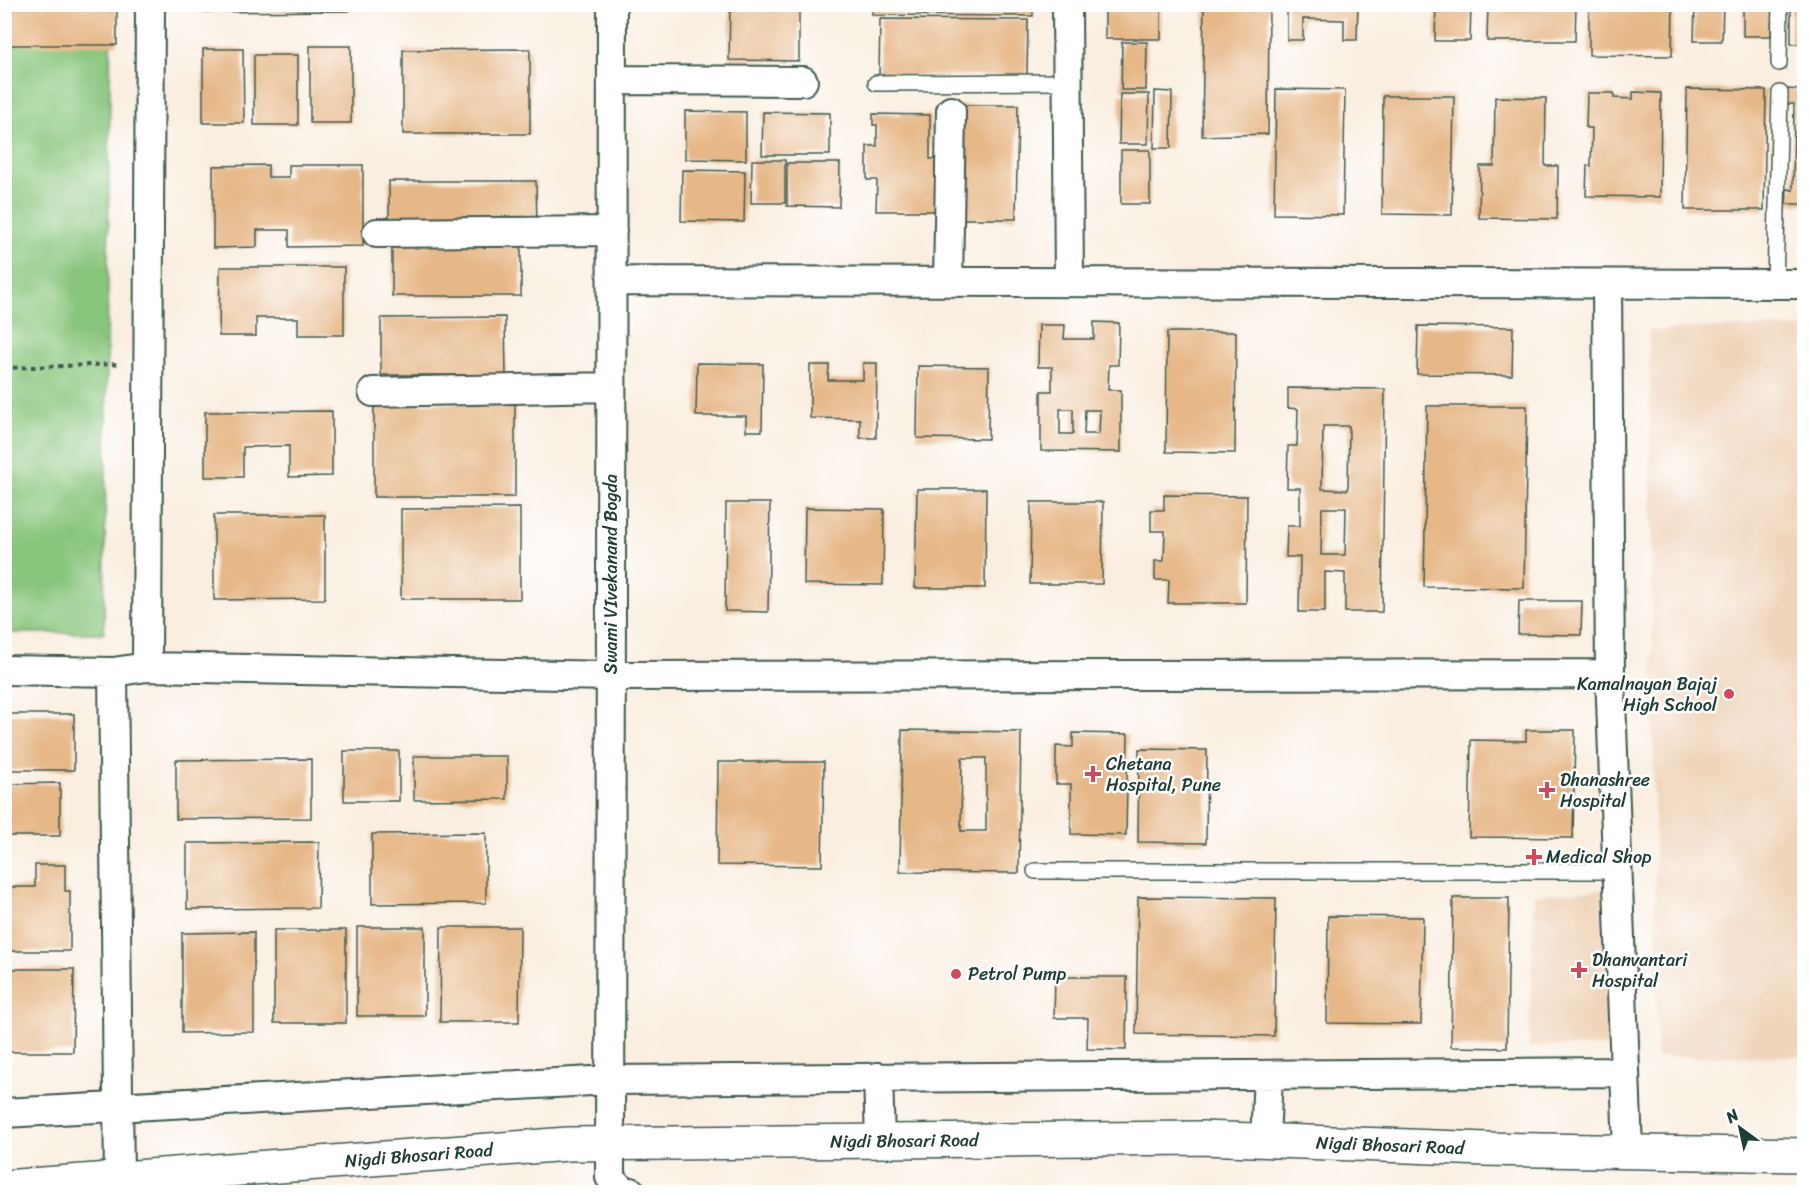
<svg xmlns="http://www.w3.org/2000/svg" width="1809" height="1197" font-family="Sriracha,sans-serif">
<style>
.built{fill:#f0d5bc}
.green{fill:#88c57b;stroke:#548158;stroke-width:1.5}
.building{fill:#e6b787;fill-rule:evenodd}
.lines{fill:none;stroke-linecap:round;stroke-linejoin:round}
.lane-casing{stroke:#40584e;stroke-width:18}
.street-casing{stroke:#40584e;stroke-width:32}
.primary-casing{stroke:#40584e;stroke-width:36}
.path{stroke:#40584e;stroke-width:4;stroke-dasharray:4.5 4.5;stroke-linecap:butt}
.lane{stroke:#fff;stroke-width:15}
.street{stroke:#fff;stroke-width:28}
.primary{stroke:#fff;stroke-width:33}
.poi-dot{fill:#d1495b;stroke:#fff;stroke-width:2}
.labels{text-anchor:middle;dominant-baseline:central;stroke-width:5;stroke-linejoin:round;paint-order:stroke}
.street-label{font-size:18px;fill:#1f3d34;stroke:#fff}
.poi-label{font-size:18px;fill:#1f3d34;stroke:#fff;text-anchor:start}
</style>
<rect width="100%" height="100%" fill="#fff"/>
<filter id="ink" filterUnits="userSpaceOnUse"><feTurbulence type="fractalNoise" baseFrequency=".0167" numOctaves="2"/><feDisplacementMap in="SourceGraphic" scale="12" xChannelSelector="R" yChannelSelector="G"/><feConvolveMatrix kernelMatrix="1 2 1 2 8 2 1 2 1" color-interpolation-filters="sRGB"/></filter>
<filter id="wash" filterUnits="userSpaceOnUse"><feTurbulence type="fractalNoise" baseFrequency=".008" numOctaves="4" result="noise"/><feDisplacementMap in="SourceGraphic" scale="24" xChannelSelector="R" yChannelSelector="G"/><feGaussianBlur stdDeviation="1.35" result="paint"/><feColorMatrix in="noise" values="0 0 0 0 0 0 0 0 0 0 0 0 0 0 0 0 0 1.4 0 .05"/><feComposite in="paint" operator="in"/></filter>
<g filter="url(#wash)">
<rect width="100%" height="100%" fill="#f9eee0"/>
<!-- built -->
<path class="built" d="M1804,327V1056L1657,1057L1649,331L1703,328Z
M1630,888L1622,1046L1529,1047L1534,895Z"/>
<!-- green -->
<path class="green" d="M5,5H111L104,633H5Z"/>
<g id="blocks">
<!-- building -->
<path class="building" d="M4,4H117V45H4Z
M204,4H349V11L204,12Z
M730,4H799V61L729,60Z
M872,4H1033V16L872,15Z
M1105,4H1161V39H1105Z
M1204,4H1269L1268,134L1202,136Z
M1287,4H1358L1357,40H1344V20L1303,19V40H1287Z
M1436,4H1471L1470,41H1435Z
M1488,4H1576L1575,41H1487Z
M1589,4H1673L1672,56L1589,55Z
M1695,4H1723L1722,41H1694Z
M1743,4H1772L1771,36H1743Z
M1791,4H1804V44H1791Z
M880,19L1028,20L1027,76L879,75Z
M1122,42H1147L1146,90H1121Z
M310,46H351V123H310Z
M203,49H243L244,123H203Z
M530,49V134H403V50Z
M254,55H298V125H254Z
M1276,89L1345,90L1343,215L1274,214Z
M1687,89L1766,90L1764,210H1685Z
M1786,89L1804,90V204H1786L1787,189L1793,190L1794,104H1786Z
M1155,91L1172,92L1171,148H1154Z
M1633,92L1661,93L1660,197L1586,196L1587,165L1591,166L1592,128H1586L1587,93H1614V98L1633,99Z
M1120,94H1149L1148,144H1119Z
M1383,96H1454L1452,215L1382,214Z
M1495,97L1546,98L1545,166H1558L1557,219L1479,218L1480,166H1494Z
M960,105H1018L1016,219H958Z
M685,111L746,112V160L685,159Z
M763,112L830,113V155H762Z
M873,114L930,115V159H939V174H935V211H876L877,180H867V146H877V125H873Z
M1121,150H1150V204H1121Z
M752,160H785V203H751Z
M787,163H840L839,207L787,206Z
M268,165V177H289V165H363V246L289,247V230H257V247L213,248V166Z
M682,170L745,171L744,222L681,221Z
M389,181H536L537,226L389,227Z
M392,239H521V296H392Z
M220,267H344V335H298V318H256V336H219Z
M505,317L506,375H381V318Z
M1094,322L1119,323L1118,365H1109L1108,390H1121V452L1041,451V391H1052V367H1038L1039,325H1065L1064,339H1094ZM1060,409H1073V434H1060ZM1085,410H1100L1099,434H1084Z
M1418,326L1513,327L1512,375L1417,374Z
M1167,332H1236L1235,453L1166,452Z
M697,363L763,364L762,431H746V416H696Z
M863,363H877L876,438H860V419L810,418V365H829L828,380H863Z
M918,366L989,367L988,439L917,438Z
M1288,388L1385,389L1382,612H1345V573L1325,572V612H1299L1300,557H1286L1287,526H1300V488H1287L1288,446H1297L1298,409L1288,408ZM1323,426H1349L1348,490L1322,489ZM1322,508H1346L1345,555H1321Z
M515,403V497H374V404Z
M1427,406H1527L1524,588L1424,587Z
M332,411V476L289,477V446L243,447V477H205V412Z
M917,489H986L985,588H915Z
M1164,495L1247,496L1246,603H1168L1169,580H1155V561H1164L1165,531H1151V510H1164Z
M1031,502H1103L1102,584H1030Z
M726,503H770L768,612L725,611Z
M520,508V599H401V509Z
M805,508L884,509L883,585L804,584Z
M214,515H325V599L214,600Z
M1519,601H1582L1581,635L1518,634Z
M4,714H74V770H4Z
M902,730L1021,732L1019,873L900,872ZM962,758H986V831H961Z
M1526,730H1575L1573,838L1469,837L1471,740L1526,741Z
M1073,733L1128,734L1126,835L1071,834V784H1056V746L1073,747Z
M1139,749L1207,750L1206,843L1138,842Z
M344,751H399V801H344Z
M414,756H507V799L414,800Z
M311,759V818L176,819V760Z
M718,762H824L822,866L717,865Z
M60,783V836H4V784Z
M486,833V903L372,904V834Z
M319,842L318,908L187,909V843Z
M35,865H65V891H70V951H4V887H35Z
M1138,897L1276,898L1274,1036L1136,1034Z
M1453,898H1509L1507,1048L1451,1047Z
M1328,916L1423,917L1421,1024L1327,1023Z
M357,927H425V1016H357Z
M441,927H520L519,1022H440Z
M274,930H346V1023H274Z
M254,932V1032L182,1033V933Z
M4,969H74L73,1052H4Z
M1055,977H1127L1126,1050L1087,1049L1088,1018H1054Z"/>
</g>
</g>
<g filter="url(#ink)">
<use href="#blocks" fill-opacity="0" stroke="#40584e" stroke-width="1.5"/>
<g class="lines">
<!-- lane casing -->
<g class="lane-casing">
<path id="lane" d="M1779,63L1780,4
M876,83L1068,82
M1775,284L1780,93
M1035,871H1618"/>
</g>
<!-- street casing -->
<g class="street-casing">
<path id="street" d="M612,4L610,1177L623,1192H631
M1067,4L1069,282
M612,80L803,81
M377,233L612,231
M612,281L1804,284
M948,282L951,111
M1607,284L1610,674L1628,1150
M373,392L611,387
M147,667L150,4
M4,670L113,672L147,667L611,676L1610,674
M113,672L119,1179
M878,1077L880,1140
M4,1113L610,1080L1625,1072
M1265,1140L1268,1075"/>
</g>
<!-- primary casing -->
<g class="primary-casing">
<g id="primary">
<path id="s1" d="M4,1187L568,1144L1202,1138L1486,1149L1804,1155"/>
</g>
</g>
<!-- path -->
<path class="path" d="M4,368L121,364"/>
<!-- lane -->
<use href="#lane" class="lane"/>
<!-- street -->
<use href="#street" class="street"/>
<!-- primary -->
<use href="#primary" class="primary"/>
</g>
</g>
<!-- markers -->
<g class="poi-dot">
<circle cx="1729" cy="694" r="6"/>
<path d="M1090 765h6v6h6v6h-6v6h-6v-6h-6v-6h6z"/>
<path d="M1544 781h6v6h6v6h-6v6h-6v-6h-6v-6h6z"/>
<path d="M1531 848h6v6h6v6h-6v6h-6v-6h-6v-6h6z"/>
<path d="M1576 961h6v6h6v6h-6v6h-6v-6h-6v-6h6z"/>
<circle cx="956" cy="974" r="6"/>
</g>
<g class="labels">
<!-- street labels -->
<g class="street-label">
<text transform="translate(611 574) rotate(-90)">Swami VIvekanand Bogda</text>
<text stroke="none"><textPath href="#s1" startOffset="902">Nigdi Bhosari Road</textPath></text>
<text stroke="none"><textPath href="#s1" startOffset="1388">Nigdi Bhosari Road</textPath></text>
<text stroke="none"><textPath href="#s1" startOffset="416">Nigdi Bhosari Road</textPath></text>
</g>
<!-- poi labels -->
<g class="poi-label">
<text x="1717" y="684" text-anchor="end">Kamalnayan Bajaj<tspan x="1717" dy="21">High School</tspan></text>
<text x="1106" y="764">Chetana<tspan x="1106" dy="21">Hospital, Pune</tspan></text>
<text x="1560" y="780">Dhanashree<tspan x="1560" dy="21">Hospital</tspan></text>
<text x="1546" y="857">Medical Shop</text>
<text x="1592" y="960">Dhanvantari<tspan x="1592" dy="21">Hospital</tspan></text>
<text x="968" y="974">Petrol Pump</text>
</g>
</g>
<!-- margin -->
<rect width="1809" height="1197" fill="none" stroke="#fff" stroke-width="24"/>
<!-- north arrow -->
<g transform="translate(1740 1128) rotate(327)" stroke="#ffffff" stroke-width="4.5" paint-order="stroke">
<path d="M0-4.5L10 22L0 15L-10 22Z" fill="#1f3d34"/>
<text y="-9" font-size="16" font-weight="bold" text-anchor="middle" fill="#1f3d34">N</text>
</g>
</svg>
